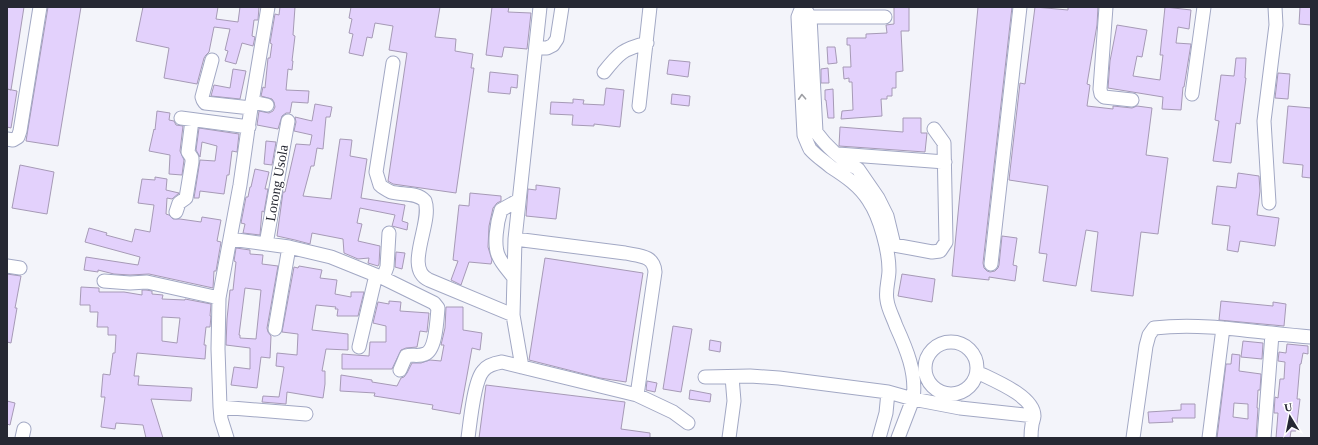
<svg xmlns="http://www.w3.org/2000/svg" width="1318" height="445" font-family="Georgia,serif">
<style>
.building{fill:#e3d1fc;stroke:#a69ab6;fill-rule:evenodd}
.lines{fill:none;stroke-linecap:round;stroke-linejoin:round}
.minor-casing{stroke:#a2a8c4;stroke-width:15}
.minor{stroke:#fff;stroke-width:13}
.oneway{stroke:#9d9ea3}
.labels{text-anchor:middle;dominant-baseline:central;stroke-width:3;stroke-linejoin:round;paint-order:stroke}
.street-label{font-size:14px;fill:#262833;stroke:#fff}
</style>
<rect width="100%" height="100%" fill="#f3f4fa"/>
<!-- building -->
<path class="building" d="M7,7H24L11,90L7,89Z
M48,7H81L58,146L26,141Z
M143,7H218L216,19L238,22L240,7H259L258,20H254L252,36L255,37L253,46L242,43L236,64L225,61L228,51L225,50L230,29L214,27L209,52L206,55L204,58L197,84L164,78L169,48L136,41Z
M280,7H295L293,35L295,36L292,61H293L292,70L288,69L286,90L309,91L308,103L292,102L290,113H286L282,116L278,129L257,125L259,111L269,113L273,111L275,107L274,102L272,99L261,96L263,87L265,88L268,58H270L272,44L270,43L275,14L279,15Z
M351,7H440L435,37L456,39L455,51L473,54L471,68H474L456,193L393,184L388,181L407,53L389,50L393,26L375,23L372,38L367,37L363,56L349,53L353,34L349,33L352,19L349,18Z
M492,7H509L508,12L531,13L527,49L504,47L502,57L486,55Z
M894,7H909V31H901L903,71L896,72V88H892V96H887V99H881L882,116L841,119L842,111L853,110L852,82H849V78L844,79L843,67H851L850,45H847V38H866V34L887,33L886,25L894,24Z
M978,7H1012L983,263L984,268L987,271L990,272L995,271L998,268L999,265L1002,236L1017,238L1013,265L1017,266L1015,281L989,277V280L952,276Z
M1035,7L1068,10V7H1098L1097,25L1087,84L1090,85L1087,106L1113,109V106L1132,108L1137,106L1152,108L1146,155L1168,158L1158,234L1141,232L1133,296L1091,291L1098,232L1086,230L1076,286L1043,281L1047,254L1039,253L1048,186L1009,180L1020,83L1025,84Z
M1165,7L1191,10L1189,29L1178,27L1176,43L1191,44L1184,87H1183L1181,110L1162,109L1163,97L1108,88L1110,61L1117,25L1147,30L1142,57L1137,56L1133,76L1160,80L1163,55H1160Z
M1300,7H1311V25L1299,24Z
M827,47H835L837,63L828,64Z
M1236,58H1246L1245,78H1246L1240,124L1236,123L1231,163L1213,161L1219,121L1215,120L1221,75L1234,76Z
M669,60L690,62L688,77L667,74Z
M828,68L829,83H821V69Z
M233,69L246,71L240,99L211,96L214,85L230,88Z
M490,72L518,75L517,88L511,87L510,94L488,92Z
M1278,73L1290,74L1288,99L1275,98Z
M606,88L624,90L620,127L594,124V126L572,125L573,115L550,114L551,102L573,103V99L584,100L583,104L604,105Z
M7,89L17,91L11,128L7,127Z
M833,89L834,118H828L826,100H825V90Z
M672,94L690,96L689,106L671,104Z
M315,104L332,107L330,117H326L323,149L317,148L314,166H311L303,196L331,199L340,139L352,140L350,156L367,159L361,198L405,205L402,221L408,223L407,230L392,226L395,215L360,208L357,223L362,224L358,241L380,246L379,264L378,266L368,263L369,258L358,259L344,253L343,239L312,233L310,244L295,240L277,236L283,192H285L296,144L310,145L312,135L294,131L296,122L295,117L312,121Z
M1288,106L1311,108V178L1302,177L1303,165L1283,163Z
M157,111L170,113L169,120L174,121L176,125L183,126L180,151L184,160L182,175L169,174L170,155L149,151L154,129L155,130Z
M903,118H921V133H927L925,152L839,146L840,127L903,132Z
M199,128L239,134L237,152L232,151L229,175H227L224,194L200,191L199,198H194L200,160L215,161L217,146L202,142L200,157L196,150Z
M266,141L276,142L272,165L264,164Z
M20,165L54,172L47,214L12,208Z
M255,169L269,172L265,189H268L264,212L262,211L260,235L243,233L245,224L241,223L246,197H248L250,187H251Z
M1238,173L1259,176L1260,191L1257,215L1279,218L1275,246L1240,241L1238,252L1227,250L1230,226L1212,224L1217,186L1236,188Z
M155,177L167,179L166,190L179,193L172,199L167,198L166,214L169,215L173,219H180L201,222L202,217L221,220L217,241L221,242L216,271H214L213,288L149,274L130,275L114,274L98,270V272L84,270L86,257L138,265L140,257L85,242L89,228L107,233L106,235L132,242L135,229L150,232L154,205L138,203L142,179L155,180Z
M536,185L560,188L556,219L526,216L528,189L536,190Z
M470,193L501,196V201L497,203L493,208L489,226L488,247L492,260L491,264L469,262L461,285L451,280L458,261L453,260L459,205L469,206Z
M236,248L250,250V254L263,255L262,264L278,266L267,328L268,332L271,336L270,358L261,357L257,388L231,385L234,367L250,369V348L226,345L227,319L230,290H233L236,262L234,261ZM245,288L261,290L256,339L240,338V335H239Z
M396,252L405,253L402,269L395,267Z
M545,258L643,273L626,382L600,378L529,360Z
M299,266L322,270L320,278L337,280L335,294L351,297V292H364L358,316H337L338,309H335L336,307L316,305L312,330L348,334V350L326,349L322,371H325V384L323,398L287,392L286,404L262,402L263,396L279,397L284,367L276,366L277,353L297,355L298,334L282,332L294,267L298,268Z
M7,274L21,276L15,308H17L11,343L7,342Z
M902,274L935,279L932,302L898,296Z
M81,287L99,288V292H124L142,295V290H146L152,291V294L163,295L162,299L185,300V299L211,304L210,316H211L210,327H206L204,345H206L205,359L137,353L134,376H139L138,385L192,388L191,401L151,399L163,438H146L143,425L116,423L115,429L101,427L105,397H101L103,374L110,375L113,353H115L116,335H108V327H97L98,312H90V305H80ZM162,317L180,318L177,343L162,341Z
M389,301L401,302L400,311L429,313L427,332L420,331L417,347L406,348L401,350L392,369H342V354L369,356L370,342H386V326L373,323L378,302L389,304Z
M1221,301L1273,306V302L1286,304L1284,326L1219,320Z
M446,307H463V330L482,333L480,350L472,348L460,414L432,409L433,405L374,396L375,393L340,391L341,375L372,380V382L397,386L401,378L404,377L407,373L412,363H421L430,360L441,361L444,345H441L445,328Z
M673,326L692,329L681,392L663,389Z
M710,340L721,342L720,352L709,350Z
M1243,341L1263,343L1262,359L1241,357Z
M1287,344L1308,346V354L1303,353L1301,364H1300L1297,399H1300L1296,431H1291L1290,438H1276L1278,413H1274L1275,397L1278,398L1280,379H1284L1285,362L1278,361L1279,352L1286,353Z
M1232,354L1240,355L1239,371L1261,374L1260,390H1258L1257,408H1258L1256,438H1217L1226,364H1231ZM1234,403L1248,404V419L1233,417Z
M647,381L657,383L655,392L646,390Z
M486,385L625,402L621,429L650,433V438H479Z
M690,390L711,394L710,402L689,399Z
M7,401L15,403L10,425L7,424Z
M1181,404H1195V418H1172L1173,422L1149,423L1148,412L1181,410Z"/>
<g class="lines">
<!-- minor casing -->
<g class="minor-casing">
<path id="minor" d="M804,7L810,17L816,132C826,146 842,161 858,169L878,198L887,216L894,245L932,252L940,251L946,242L944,143L934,129
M1106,7L1100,89L1101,94L1104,97L1132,100
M801,17H885
M536,48H547L553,45L557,39L562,7
M212,60L202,97L203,100L205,103L251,108
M393,63L376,172L380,185C383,188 387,190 391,192C402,195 417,192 425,201C433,223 403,268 429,280L513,315L515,239L540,7
M604,72C619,53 623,49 647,43
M1192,94L1204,7
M252,102L267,105
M639,106L650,7
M181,118L249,127
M7,139L13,140L18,137L20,131L40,7
M838,154L945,162
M1269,203L1264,121L1276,25L1275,7
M176,212L179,203L186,198L192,162V158L188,152L192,120
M230,239L289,247L331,257L383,278L434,303L438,308C437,319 436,350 425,354C418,357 412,354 406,356L400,370
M515,239L625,253C639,256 654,255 655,272L637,395
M266,244L288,121
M991,264L1020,7
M7,266L20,268
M383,278L387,267L389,233
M514,278C509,271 502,264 499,257C493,246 497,222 501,210L519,200
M104,281L130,283L147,282L219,298
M513,315L522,367
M275,329L289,247
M925 368a26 26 0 1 1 52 0a26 26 0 1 1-52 0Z
M359,347L376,275
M977,372C993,380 1034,396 1034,416C1034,419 1032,423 1032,425C1031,430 1031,434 1031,438
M705,377L750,376L779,378L888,392L913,399C917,373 906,348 896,326C893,317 888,309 887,300C885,290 889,280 889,270C889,251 880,217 869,201C860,186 845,176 831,167C824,161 816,156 810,149C808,145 806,140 804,135L798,17L802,7
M220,407L306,414
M22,438L24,429
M227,438L221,419L220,407L218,349L219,298L240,185L251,108L268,7
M468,438C470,423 474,381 483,371C487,365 496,363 502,362L637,395L673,412L688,423
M729,438L734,401L732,377
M879,438L886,413L888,392
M898,438L913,399L960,408L1034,416
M1133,438L1146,346L1149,335L1154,328C1206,322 1259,333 1311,337
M1209,438L1223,328
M1264,438L1272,334"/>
</g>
<!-- minor -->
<use href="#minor" class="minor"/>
</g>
<!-- one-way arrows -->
<defs><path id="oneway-chevron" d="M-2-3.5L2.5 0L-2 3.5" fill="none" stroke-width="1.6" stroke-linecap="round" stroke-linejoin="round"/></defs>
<use class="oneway" href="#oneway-chevron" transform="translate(802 97) rotate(-93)"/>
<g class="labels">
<!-- street labels -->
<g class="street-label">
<text transform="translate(277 183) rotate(-80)">Lorong Usola</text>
</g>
</g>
<!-- border -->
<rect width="1318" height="445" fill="none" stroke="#262833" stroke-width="16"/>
<!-- north arrow -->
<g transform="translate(1290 417) rotate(350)" stroke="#ffffff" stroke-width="3" paint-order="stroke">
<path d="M0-3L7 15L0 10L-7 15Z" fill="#262833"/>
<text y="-6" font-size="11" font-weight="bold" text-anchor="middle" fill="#262833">U</text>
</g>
</svg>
